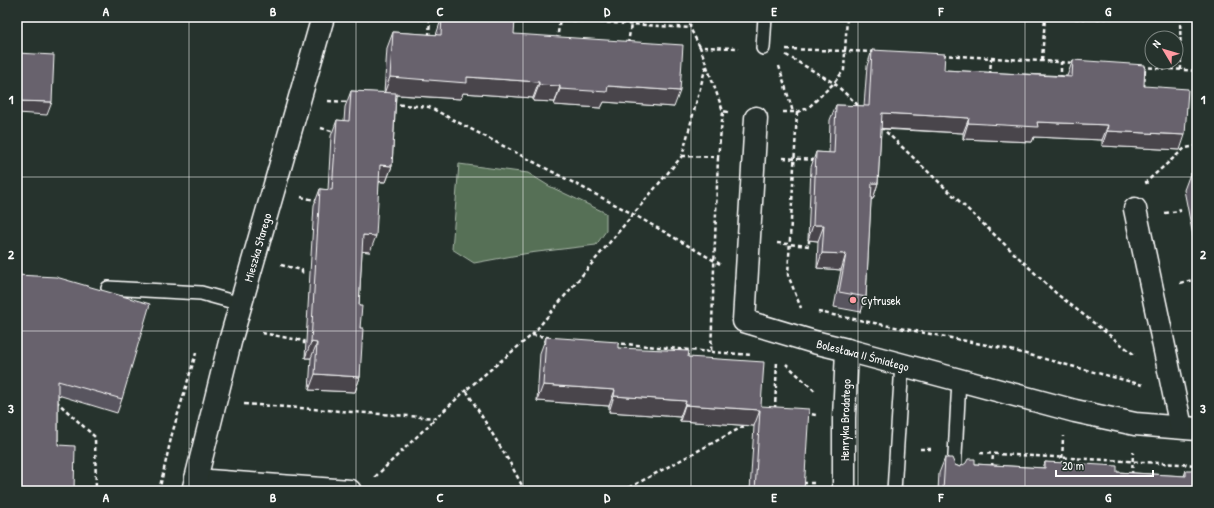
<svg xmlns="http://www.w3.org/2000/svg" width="1214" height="508" font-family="'Patrick Hand',sans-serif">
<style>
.green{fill:#567056;stroke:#aab8aa}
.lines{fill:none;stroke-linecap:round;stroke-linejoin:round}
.lane-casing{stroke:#fff;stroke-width:16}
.street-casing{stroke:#fff;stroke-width:25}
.path{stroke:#fff;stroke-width:2.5;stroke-dasharray:4 3;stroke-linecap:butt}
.lane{stroke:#26332d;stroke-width:13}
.street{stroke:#26332d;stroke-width:22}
.wall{fill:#59545e;stroke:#fff}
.shaded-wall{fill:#48454c;stroke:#fff}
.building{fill:#67626d;stroke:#fff}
.grid{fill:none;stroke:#fff;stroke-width:1;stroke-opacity:0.55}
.poi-dot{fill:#ff9aa2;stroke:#26332d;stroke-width:1.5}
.labels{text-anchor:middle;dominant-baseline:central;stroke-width:3;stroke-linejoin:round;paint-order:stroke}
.street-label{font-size:12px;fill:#fff;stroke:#26332d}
.poi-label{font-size:12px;fill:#fff;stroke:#26332d;text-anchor:start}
.neatline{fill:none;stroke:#fff;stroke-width:1.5}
.grid-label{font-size:13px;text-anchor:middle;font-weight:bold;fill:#fff}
</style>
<rect width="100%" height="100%" fill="#26332d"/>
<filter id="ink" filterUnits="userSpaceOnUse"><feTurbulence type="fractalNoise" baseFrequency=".025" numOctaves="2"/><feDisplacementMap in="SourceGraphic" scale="8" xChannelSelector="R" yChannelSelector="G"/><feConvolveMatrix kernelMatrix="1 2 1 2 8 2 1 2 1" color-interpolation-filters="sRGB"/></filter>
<g filter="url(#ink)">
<!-- green -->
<path class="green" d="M459,164L528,173L549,186L606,213V231L596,245L529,253L474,263L452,249Z"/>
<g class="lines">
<!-- lane casing -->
<g class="lane-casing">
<path id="lane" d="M763,48L765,17
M108,288L201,293L241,304
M954,474L959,380
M894,491L902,364"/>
</g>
<!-- street casing -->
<g class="street-casing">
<g id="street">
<path id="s1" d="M756,118L744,321L814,342L847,350L1075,411L1135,424L1197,429"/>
<path d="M1135,209L1181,427"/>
<path d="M196,479L209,481L350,491"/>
<path id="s2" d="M193,491L231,338L323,17"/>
<path id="s3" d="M844,491V418L847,350"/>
</g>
</g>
<!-- path -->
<path class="path" d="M523,17L690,28
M691,17L690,28L700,47
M1047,17L1089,19L1131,17
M1180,17L1181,70
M429,36L430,17
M557,40L560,19
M628,44L631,24
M786,49L875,52
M786,55L834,83L860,107
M942,55L1075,63
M1042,60L1045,17
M779,66L793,112
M1142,67L1197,71
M990,75L991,58
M1061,79V62
M1144,88L1145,68
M328,101L349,102
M392,104L429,107L633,214L720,264
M728,112L723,111L700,47L739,48
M783,112H797L808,108L834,83L844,70L847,17
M797,112L788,275L801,308
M881,127L1057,294L1136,356
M321,128L335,132
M682,156L718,157L723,112
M783,158L816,160
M1147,184L1146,182L1185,148L1197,146
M301,197L319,201
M1165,213L1180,211L1179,206
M777,243L809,246V240
M281,265L302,270V274
M1180,283L1197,279
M818,312L1007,349L1143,385
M262,333L304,341V345
M532,335L553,338
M615,343L711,352L718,157
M711,352L752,355
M786,364L816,392
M56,401L95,437L96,491
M244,404L436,418L466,390
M775,409L777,360
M805,413L816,415
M920,449H933
M980,453L1197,465
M1062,465L1063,436
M992,467L993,454
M1132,475L1133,452
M375,477L436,418
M803,483H816
M159,491L172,434L196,353
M525,491L510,463L466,390L532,335L682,156L706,66
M623,491L748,424"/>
<!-- lane -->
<use href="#lane" class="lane"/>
<!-- street -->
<use href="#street" class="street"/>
</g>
<!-- wall -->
<path class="wall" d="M442,17H466L514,34L674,107L604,102L601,108L554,105L555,102L533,101V98L463,93L461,99L396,95L392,166L386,182H379L370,252L362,251L359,306L360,328V377L355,392L309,390L311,358H305L314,205L320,189L328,190L331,136L337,120L344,121L345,107L351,91L384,93L387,48L393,32L436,35Z
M872,50L944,70L1002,73L1067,76L1073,60L1144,86L1180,150L1102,146V140L1034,137L1032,142L963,139V133L881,129L878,183L873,199H871L866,297L861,312L834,307L841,270L817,268L818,241L808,240L811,167L816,152L829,153L830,120L836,105L864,106L867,66Z
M1197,172V256L1184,190L1190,174Z
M17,275L122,399L117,413L58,395V445L17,491Z
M546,337L618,348L688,357L761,406L804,491H750L754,426L680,421V417L609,412V406L537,401L540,353Z
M945,458L955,465L960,467L975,464L1043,468L1045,462L1117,472L1184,476L1186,470L1197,491H938L939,473Z"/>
<!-- shaded-wall -->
<path class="shaded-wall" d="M390,77H467L539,82L533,98L463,93L461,99L384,94Z
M539,85L560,86L555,102L533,101Z
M608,86L680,91L674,107L604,102L601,108L554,105L560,89Z
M17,101L52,102L47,115L17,113Z
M882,113L969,118L963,133L876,128Z
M1037,122L1108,125L1102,140L1034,137L1032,142L963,139L968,123Z
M1107,131L1185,135L1180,150L1102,146Z
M380,165L392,166L386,182L374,181Z
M872,183H878L873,199H867Z
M813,225H824L818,241L808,240Z
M363,235L376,236L370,252L357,251Z
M822,253L846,254L841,270L817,268Z
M311,342L317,343L311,358H305Z
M315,374L360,377L355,392L309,390Z
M543,385L615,390L609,406L537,401Z
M614,396L686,401L680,417L609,412Z
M685,405L760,410L754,426L680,421Z"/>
<!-- building -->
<path class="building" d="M442,17H466L515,20L514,34L683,45L680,91L608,86L607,92L560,89V86L539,85V82L467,77V83L390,77L393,32L441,35Z
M872,50L945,54L944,70L1002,73L1072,77L1073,60L1145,65L1144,86L1188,89L1185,135L1107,131L1108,125L1037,122L1038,127L968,123L969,118L882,113L878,183H872L866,297L839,292L846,254L822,253L824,225H813L816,152L834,153L836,105L869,106Z
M17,53L54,55L52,102L17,101Z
M351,91L396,93L392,166L380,165L376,236L363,235L359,306H362L360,328H363L360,377L315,374L317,343L311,342L320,189L332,190L337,120L349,121Z
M1197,172V211L1190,174Z
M17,275L56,277L150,304L122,399L58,381V445L75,446L74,491H17Z
M546,337L618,342V348L689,351L688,357L764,362L761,406L809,409L804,491H755L760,410L685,405L686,401L614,396L615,390L543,385Z
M945,458H952L955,465L960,467L966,463L968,459H975V464L1045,468V462L1067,463L1117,466V472L1186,476V470H1197V491H943Z"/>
</g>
<!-- grid -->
<path class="grid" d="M189,17V491M356,17V491M523,17V491M691,17V491M858,17V491M1025,17V491M17,177H1197M17,331H1197"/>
<!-- markers -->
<circle class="poi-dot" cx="853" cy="300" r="4"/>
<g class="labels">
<!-- street labels -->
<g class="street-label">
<text stroke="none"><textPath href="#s2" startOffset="252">Mieszka Starego</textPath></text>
<text stroke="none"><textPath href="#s1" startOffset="327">Bolesława II Śmiałego</textPath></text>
<text stroke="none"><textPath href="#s3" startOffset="71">Henryka Brodatego</textPath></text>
</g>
<!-- poi labels -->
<g class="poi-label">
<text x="861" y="300">Cytrusek</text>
</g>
</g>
<!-- margin -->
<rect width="1214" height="508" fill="none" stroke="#26332d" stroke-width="44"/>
<!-- north arrow -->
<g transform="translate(1164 50) rotate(308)"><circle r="19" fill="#26332d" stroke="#7d8581"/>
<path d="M0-3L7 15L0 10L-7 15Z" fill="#ff9aa2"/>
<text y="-6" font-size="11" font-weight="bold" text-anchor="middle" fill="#ffffff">N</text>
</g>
<!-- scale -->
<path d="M1056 470v6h97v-6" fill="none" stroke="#ffffff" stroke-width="2"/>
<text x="1062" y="470" font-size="12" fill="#ffffff" stroke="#26332d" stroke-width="3" paint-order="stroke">20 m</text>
<rect x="22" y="22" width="1170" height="464" class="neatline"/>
<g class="grid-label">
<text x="106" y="16">A</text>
<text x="273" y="16">B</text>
<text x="440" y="16">C</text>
<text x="607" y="16">D</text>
<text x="774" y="16">E</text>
<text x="941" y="16">F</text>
<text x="1108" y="16">G</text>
<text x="11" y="104">1</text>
<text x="1203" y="104">1</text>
<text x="11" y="259">2</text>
<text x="1203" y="259">2</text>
<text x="11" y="413">3</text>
<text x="1203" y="413">3</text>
<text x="106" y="502">A</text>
<text x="273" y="502">B</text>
<text x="440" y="502">C</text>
<text x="607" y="502">D</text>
<text x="774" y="502">E</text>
<text x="941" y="502">F</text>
<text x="1108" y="502">G</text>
</g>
</svg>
